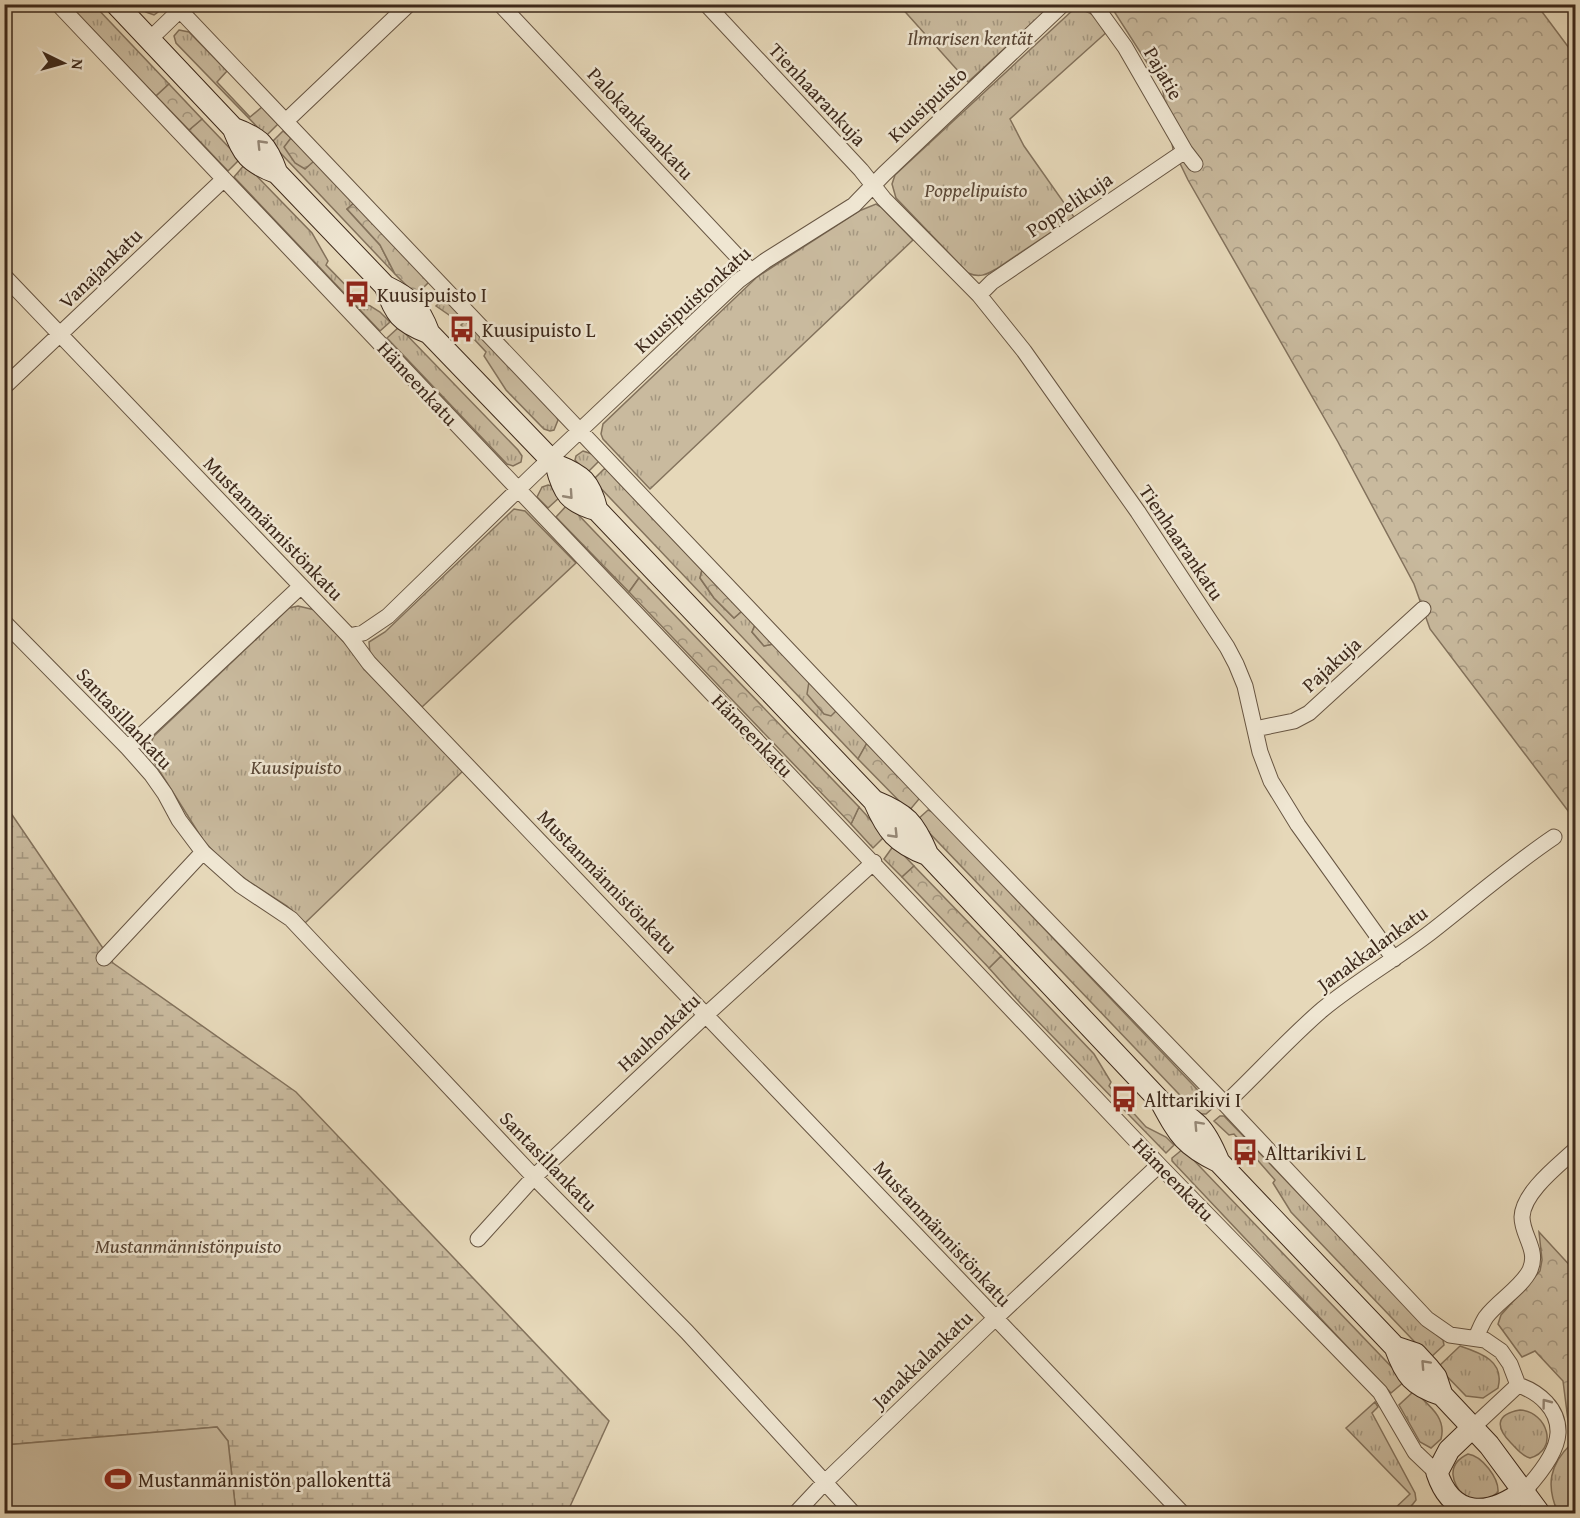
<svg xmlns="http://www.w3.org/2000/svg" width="1580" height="1518" font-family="'Gentium Book Plus',serif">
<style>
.grass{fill:url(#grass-tufts);stroke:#83725c;stroke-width:1.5}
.forest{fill:url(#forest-crowns);stroke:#83725c;stroke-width:1.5}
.wetland{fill:url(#wetland-marsh);stroke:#83725c;stroke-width:1.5}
.garden{fill:#c9ba9e;stroke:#83725c;stroke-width:1.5}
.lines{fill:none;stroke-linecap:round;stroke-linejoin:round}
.street-casing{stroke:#675542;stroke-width:17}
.secondary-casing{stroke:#3d291b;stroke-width:23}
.street{stroke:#efe6d2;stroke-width:15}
.secondary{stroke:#efe6d2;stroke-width:21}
.oneway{stroke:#968876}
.labels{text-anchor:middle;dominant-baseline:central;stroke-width:5;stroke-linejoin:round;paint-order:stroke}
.park-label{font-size:20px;font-style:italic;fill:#594635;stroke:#efe6d2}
.street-label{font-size:20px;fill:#3d291b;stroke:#efe6d2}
.poi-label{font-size:20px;fill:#3d291b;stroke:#efe6d2;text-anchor:start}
</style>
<defs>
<pattern id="grass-tufts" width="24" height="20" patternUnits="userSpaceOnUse" patternTransform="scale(1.5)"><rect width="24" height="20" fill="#c9ba9e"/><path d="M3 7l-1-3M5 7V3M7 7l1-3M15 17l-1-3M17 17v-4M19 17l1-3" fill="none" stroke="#a49780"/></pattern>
<pattern id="forest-crowns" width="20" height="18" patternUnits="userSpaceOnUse" patternTransform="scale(1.5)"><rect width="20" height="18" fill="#c9ba9e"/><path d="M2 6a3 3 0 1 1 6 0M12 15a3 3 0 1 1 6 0" fill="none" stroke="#a49780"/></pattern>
<pattern id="wetland-marsh" width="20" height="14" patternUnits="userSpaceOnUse" patternTransform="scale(1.5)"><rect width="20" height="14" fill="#c9ba9e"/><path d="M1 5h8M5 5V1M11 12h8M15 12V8" fill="none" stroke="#a49780"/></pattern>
</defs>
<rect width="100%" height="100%" fill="#e6d8b9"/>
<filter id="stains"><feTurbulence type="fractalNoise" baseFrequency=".00333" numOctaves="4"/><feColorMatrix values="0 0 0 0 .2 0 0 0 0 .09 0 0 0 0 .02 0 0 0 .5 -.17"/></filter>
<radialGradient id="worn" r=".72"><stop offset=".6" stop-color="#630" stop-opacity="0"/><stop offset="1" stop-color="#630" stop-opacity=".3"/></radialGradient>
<!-- grass -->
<path class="grass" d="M69,5H94L169,84L156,96Z
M139,5H159L158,12L154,15L146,12Z
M899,5H1052L968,82Z
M1074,9C1091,10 1098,18 1108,31L1010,119L1024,146L1074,217L996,269C986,275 979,278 968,273L896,198L892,184L895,175Z
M179,30L189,32L227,71L217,82L250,117L262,107L278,124L266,136L176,43L174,36Z
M202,119L240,159L228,171L189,130Z
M283,131L291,138L285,147L314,161L354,203L347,209L380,245L395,274L271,143Z
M245,164L312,233L328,261L326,265L359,299L380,312L390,322L380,331L234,177Z
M876,204L881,207L913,240L650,489L603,439L601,434L603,424L757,277L859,211Z
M444,299L554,412L558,420L554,430L550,431L544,429L506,390L484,356L486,352L461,325L463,323L457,317L455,319L436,306Z
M399,327L518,450L522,456L521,462L513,466L507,464L387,338Z
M583,451L592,454L599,461L587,473L575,460L576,456Z
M605,468L702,570L700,578L714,598L734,618L742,611L755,625L752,632L764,646L773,644L867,743L858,759L593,480Z
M548,485L552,486L561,496L548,508L537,497L542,487Z
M568,504L639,578L629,592L556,517Z
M514,509L525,511L576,563L422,707L370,654L369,642L385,632Z
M298,606L315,610L370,671L464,770L305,923L287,906L251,883L224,863L203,840L147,751L154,736L289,608Z
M859,807L885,836L873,848L851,824Z
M928,810L933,812L1214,1107L1206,1114H1198L917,820Z
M894,845L914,866L902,877L884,859Z
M1001,956L1094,1054L1111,1082L1109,1086L1146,1127L1166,1137L1174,1145L1166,1153L1021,1004L989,968Z
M1220,1116H1224L1425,1325L1443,1340L1444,1345L1430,1358L1291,1212L1273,1183L1275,1180L1247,1148L1249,1146L1244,1140L1241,1142L1234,1134L1229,1135L1214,1121Z
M1183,1149L1405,1381L1391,1393L1172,1161V1158Z
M1460,1346C1481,1353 1505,1361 1498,1388L1483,1398L1466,1396L1438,1367Z
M1414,1391C1428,1405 1447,1417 1441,1439L1431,1448L1420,1442L1399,1405Z
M1375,1402L1378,1407L1372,1413L1415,1493L1416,1500L1406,1513H1390L1410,1494L1346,1428Z
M1520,1410C1548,1412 1559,1450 1530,1458C1522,1456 1517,1449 1511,1443C1495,1427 1496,1414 1520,1410Z
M1571,1444L1575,1453V1513H1558C1546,1486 1549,1465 1571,1444Z
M1468,1454C1482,1456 1499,1478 1498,1492L1488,1500L1465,1498C1452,1483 1445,1465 1468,1454Z"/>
<!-- forest -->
<path class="forest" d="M1110,5H1537L1575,56V820L1430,629L1414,584L1338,442L1188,180L1173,149L1162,86Z
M169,84L202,119L189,130L156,96Z
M291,138L314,161L305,169L295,163L284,147Z
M354,203L429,282L416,295L395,274L380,245L347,209Z
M702,570L742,611L734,618L714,598L700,578Z
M639,578L859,807L851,824L629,592Z
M755,625L773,644L764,646L752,632Z
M809,682L836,711L831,716L824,714L807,694Z
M867,743L916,793L919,799L909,811L858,759Z
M914,866L1001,956L989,968L902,877Z
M1539,1232L1575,1271V1453L1571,1444L1563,1381L1535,1351L1522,1357L1498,1324L1501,1315L1540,1271L1542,1260Z"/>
<!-- wetland -->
<path class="wetland" d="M4,803L113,963L296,1092L609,1421L567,1513H236L228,1441L217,1427L5,1445Z"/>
<!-- garden -->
<path class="garden" d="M217,1427L228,1441L236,1513H5V1445Z"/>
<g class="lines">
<!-- street casing -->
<g class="street-casing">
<path id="street" d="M58,4L1159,1165L1380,1392L1415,1452L1437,1473
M174,4L930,799L1225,1104L1427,1319L1450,1335L1485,1340L1501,1351L1510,1364L1518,1385
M500,4L751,271
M706,4L861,170L884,199L979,295L1024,351L1138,512L1227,647L1236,664L1245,686L1260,752L1271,781L1298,825L1394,959
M1094,4L1125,47L1185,151L1195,164
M149,40L180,10
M286,121L409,4
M4,276L349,636L369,663L1183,1514
M979,295L992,282L1185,151
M4,387L224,179
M4,622L128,748L151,774L165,794L179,820L203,852L240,885L291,919L534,1177L687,1332L854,1514
M349,636L363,633L388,616L533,475L738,281L765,261L854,205L884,174L1063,4
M1255,729L1294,721L1309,713L1423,609
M128,748L300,587
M104,958L203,852
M1225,1104C1258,1073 1289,1038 1323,1009C1357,981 1396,959 1431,932C1472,900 1511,866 1554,837
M478,1239L534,1177L707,1014L874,862
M1476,1337C1479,1331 1482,1323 1486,1317C1498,1301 1522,1287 1530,1270C1539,1250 1522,1236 1522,1217C1523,1192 1559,1165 1576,1149
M1518,1385C1539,1392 1559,1409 1558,1433C1557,1453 1537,1477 1525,1490
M1473,1427L1518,1385
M795,1514L824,1483L985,1328L1159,1165"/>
</g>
<!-- secondary casing -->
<g class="secondary-casing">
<path id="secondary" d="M116,4L233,128C244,155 248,162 277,173
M233,128C260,138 267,145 277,173L385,286C410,298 419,306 429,333L556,465C582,475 590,482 597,510L874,801C887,831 896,843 928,855
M385,286C395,314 400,322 429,333
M556,465C563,493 569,502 597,510
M874,801C906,814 914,822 928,855L1161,1102C1179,1135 1184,1145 1219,1162L1395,1347C1405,1375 1413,1386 1442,1395
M1161,1102C1196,1120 1204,1125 1219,1162
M1395,1347L1416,1354L1428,1367L1436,1377L1442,1395L1489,1445L1540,1514
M1473,1427L1449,1450L1437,1473C1452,1518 1488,1518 1525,1490"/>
</g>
<!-- street -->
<use href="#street" class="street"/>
<!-- secondary -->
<use href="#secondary" class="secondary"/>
</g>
<!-- one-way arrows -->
<defs><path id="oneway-chevron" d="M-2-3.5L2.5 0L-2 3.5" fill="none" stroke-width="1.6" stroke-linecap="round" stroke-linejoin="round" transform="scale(1.5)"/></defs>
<g class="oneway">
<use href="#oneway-chevron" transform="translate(261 144) rotate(-134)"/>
<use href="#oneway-chevron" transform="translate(569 495) rotate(48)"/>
<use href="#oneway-chevron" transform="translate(894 834) rotate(46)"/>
<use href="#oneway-chevron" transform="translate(1198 1125) rotate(-133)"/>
<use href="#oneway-chevron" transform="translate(1425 1364) rotate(-133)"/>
<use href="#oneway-chevron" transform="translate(1546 1403) rotate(-127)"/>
</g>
<!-- icons -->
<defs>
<g id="bus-bare" transform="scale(2.07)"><path d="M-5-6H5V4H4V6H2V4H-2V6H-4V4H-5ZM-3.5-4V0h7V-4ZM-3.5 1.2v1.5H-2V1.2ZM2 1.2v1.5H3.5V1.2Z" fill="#8f2418" stroke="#efe6d2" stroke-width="2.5" paint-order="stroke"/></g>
<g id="stadium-bare" transform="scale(2.07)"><path d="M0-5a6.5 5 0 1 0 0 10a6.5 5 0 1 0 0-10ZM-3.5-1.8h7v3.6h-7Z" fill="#8f2418" stroke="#efe6d2" stroke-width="2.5" paint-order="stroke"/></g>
</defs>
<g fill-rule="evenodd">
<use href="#bus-bare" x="357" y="294"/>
<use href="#bus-bare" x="462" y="329"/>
<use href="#bus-bare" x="1124" y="1099"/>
<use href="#bus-bare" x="1245" y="1152"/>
<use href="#stadium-bare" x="118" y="1479"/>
</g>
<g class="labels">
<!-- park labels -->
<g class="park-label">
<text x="970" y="37">Ilmarisen kentät</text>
<text x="976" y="189">Poppelipuisto</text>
<text x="296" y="766">Kuusipuisto</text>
<text x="188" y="1245">Mustanmännistönpuisto</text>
</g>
<!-- street labels -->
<g class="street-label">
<text transform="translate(1164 73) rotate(60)">Pajatie</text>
<text transform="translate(818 94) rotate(47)">Tienhaarankuja</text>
<text transform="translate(927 104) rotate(-43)">Kuusipuisto</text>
<text transform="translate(641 123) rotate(47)">Palokankaankatu</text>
<text transform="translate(1069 204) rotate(-34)">Poppelikuja</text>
<text transform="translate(100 268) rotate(-44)">Vanajankatu</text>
<text transform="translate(692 299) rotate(-42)">Kuusipuistonkatu</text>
<text transform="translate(418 383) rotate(47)">Hämeenkatu</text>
<text transform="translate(274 528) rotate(46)">Mustanmännistönkatu</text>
<text transform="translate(1182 542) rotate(56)">Tienhaarankatu</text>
<text transform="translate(1331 664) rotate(-42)">Pajakuja</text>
<text transform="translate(125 718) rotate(47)">Santasillankatu</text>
<text transform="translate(753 735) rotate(46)">Hämeenkatu</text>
<text transform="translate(608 881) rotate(46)">Mustanmännistönkatu</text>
<text transform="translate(1372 948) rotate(-36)">Janakkalankatu</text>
<text transform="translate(658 1032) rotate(-43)">Hauhonkatu</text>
<text transform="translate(549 1161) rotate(46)">Santasillankatu</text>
<text transform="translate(1174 1179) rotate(46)">Hämeenkatu</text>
<text transform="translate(943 1233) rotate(47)">Mustanmännistönkatu</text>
<text transform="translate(922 1359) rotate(-44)">Janakkalankatu</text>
</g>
<!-- poi labels -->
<g class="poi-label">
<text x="377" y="294">Kuusipuisto I</text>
<text x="482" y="329">Kuusipuisto L</text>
<text x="1144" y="1099">Alttarikivi I</text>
<text x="1265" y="1152">Alttarikivi L</text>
<text x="138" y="1479">Mustanmännistön pallokenttä</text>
</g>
</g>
<!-- margin -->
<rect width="1580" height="1518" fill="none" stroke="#e6d8b9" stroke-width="24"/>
<rect x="6" y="6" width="1568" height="1506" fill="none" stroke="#3d291b" stroke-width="3"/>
<rect x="12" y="12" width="1556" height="1494" fill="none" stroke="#3d291b" stroke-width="1.5"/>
<!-- north arrow -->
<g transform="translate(63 63) rotate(95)" stroke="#efe6d2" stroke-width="4.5" paint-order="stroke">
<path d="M0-4.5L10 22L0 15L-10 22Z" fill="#3d291b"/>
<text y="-9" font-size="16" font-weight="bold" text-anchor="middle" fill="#3d291b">N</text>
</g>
<rect width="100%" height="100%" filter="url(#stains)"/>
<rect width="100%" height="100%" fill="url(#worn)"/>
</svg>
